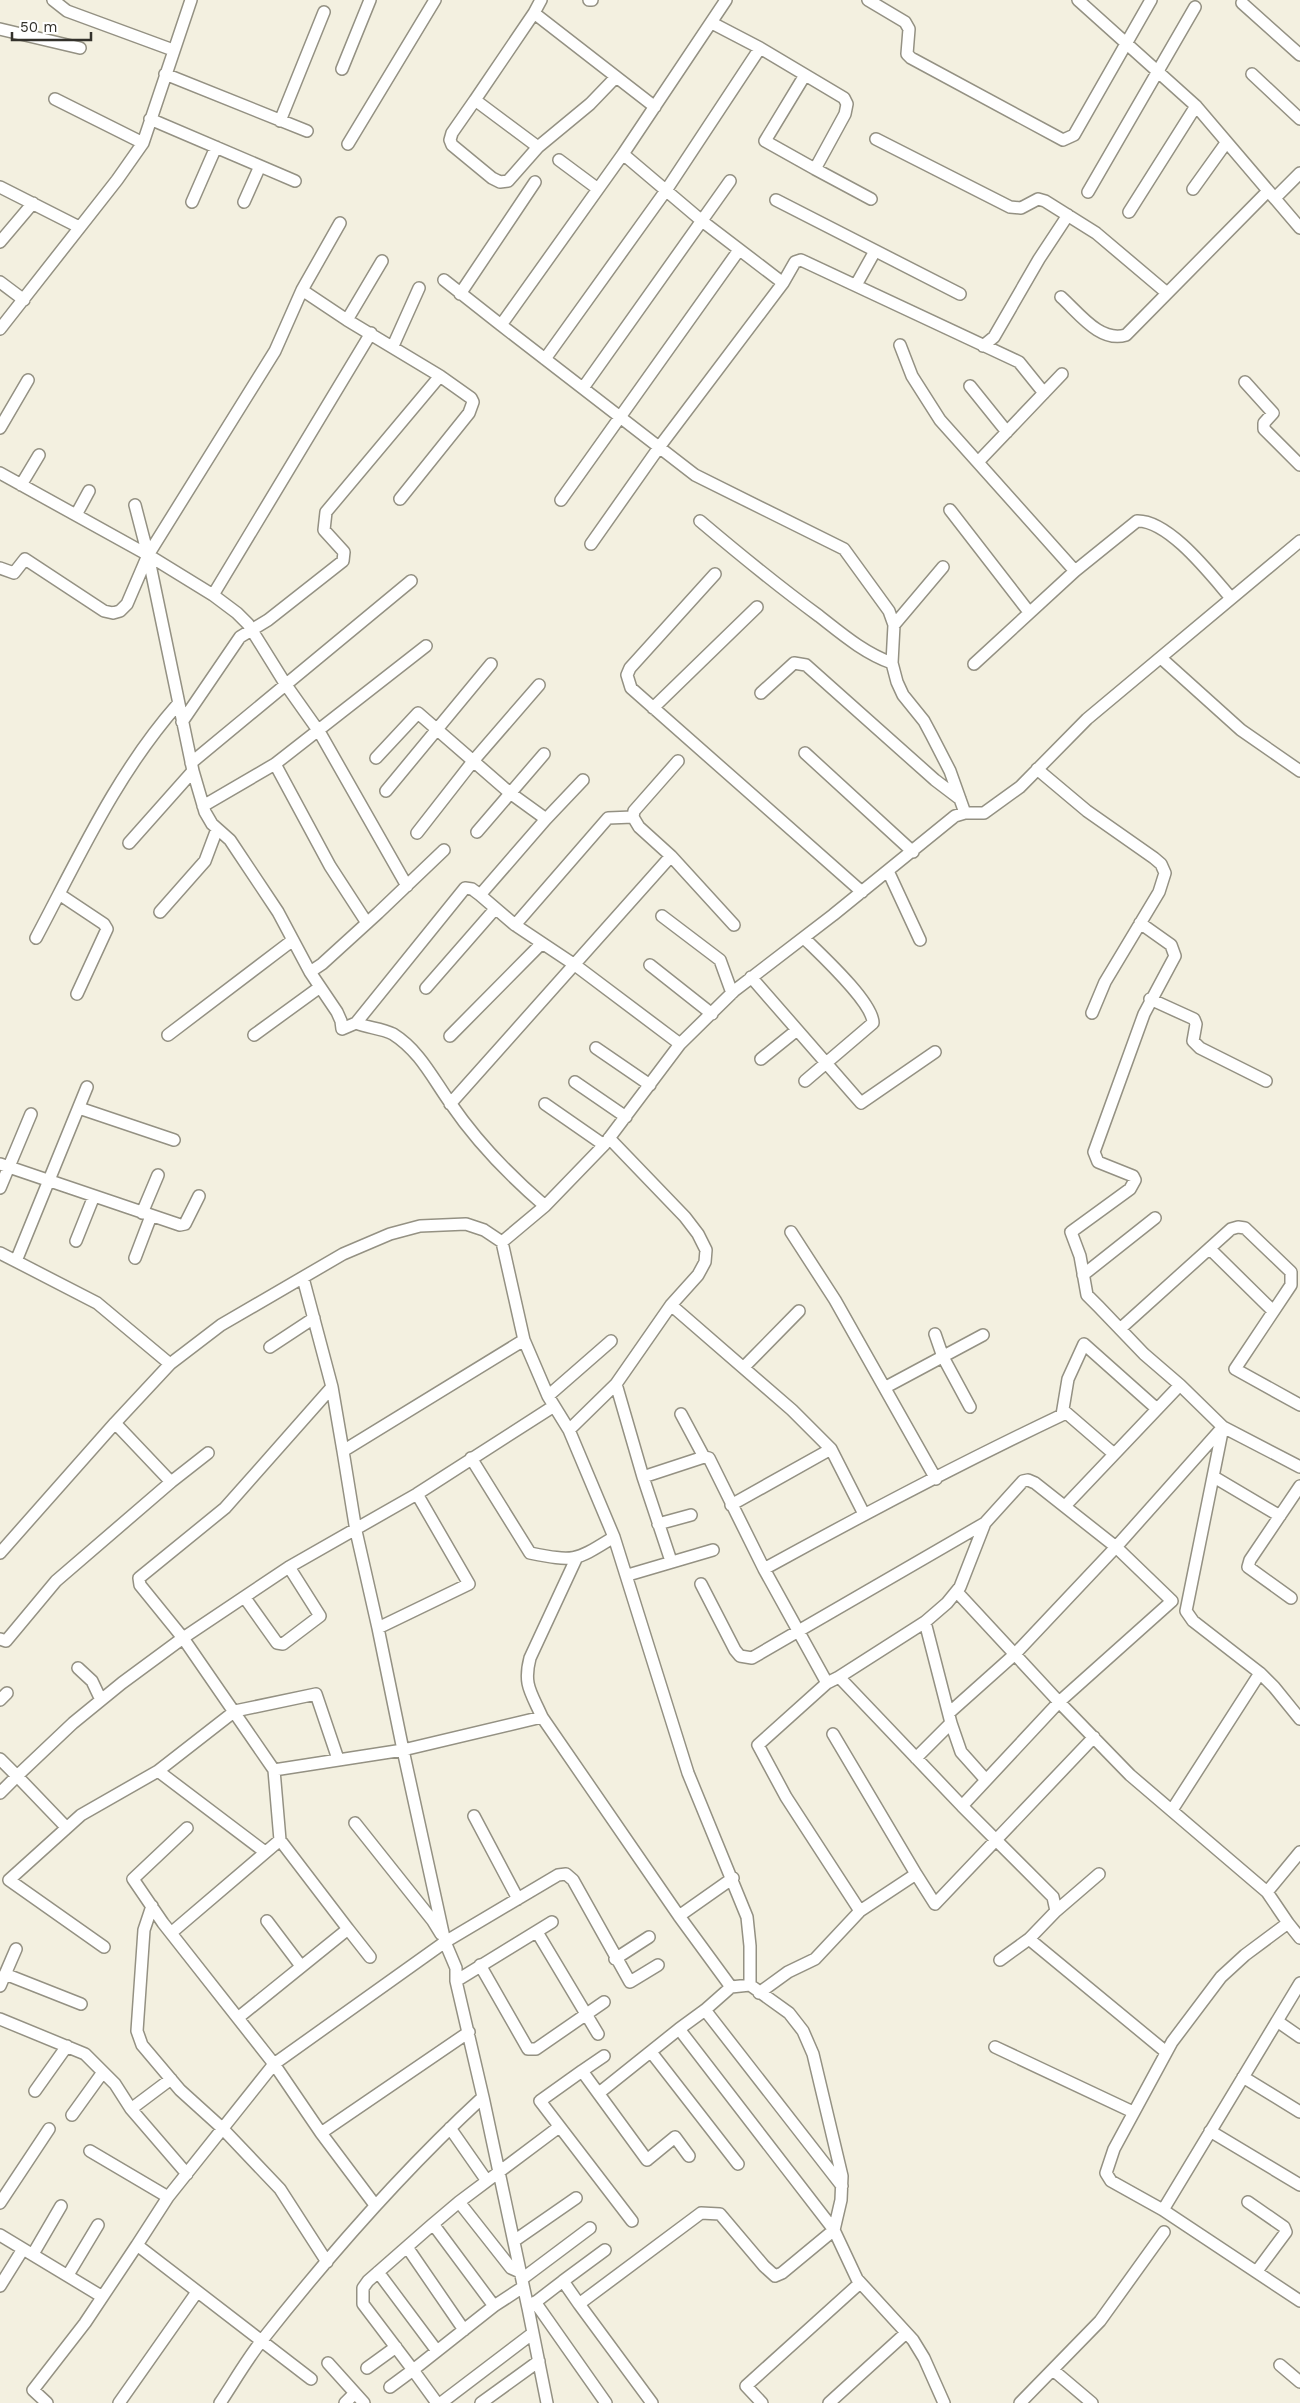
<svg xmlns="http://www.w3.org/2000/svg" width="1300" height="2403" font-family="'Work Sans',sans-serif">
<style>
.lines{fill:none;stroke-linecap:round;stroke-linejoin:round}
.minor-casing{stroke:#949183;stroke-width:14}
.minor{stroke:#fff;stroke-width:11}
</style>
<rect width="100%" height="100%" fill="#f3f0e0"/>
<g class="lines">
<!-- minor casing -->
<g class="minor-casing">
<path id="minor" d="M53,0L67,11L173,50
M541,0L534,13L655,107
M589,0H592
M726,0L623,154L501,325L695,475L844,549L889,611L894,625L892,663L897,682L903,695L924,721L932,736L950,771L965,813
M868,0L905,22L909,29L907,54L911,58L1063,140L1074,135L1151,0
M1078,0L1196,106L1300,228
M1242,3L1300,55
M534,13L475,100L538,147
M712,23L760,48L844,98L847,104L845,114L815,169L871,199
M0,29L80,48
M342,69L370,0
M165,74L307,131
M1252,74L1300,119
M805,75L765,141L815,169
M55,99L143,143
M475,100L452,133L450,140L452,145L492,178L500,182L508,181L538,147L590,104L616,77
M150,119L295,181
M280,121L324,12
M876,139L1010,207L1021,208L1038,199L1045,201L1096,233L1167,293
M348,144L435,0
M623,154L702,221L783,283
M559,160L598,189
M0,187L79,227
M1193,189L1226,143
M1088,192L1195,7
M1275,198L1300,173
M776,200L960,294
M192,202L216,147
M244,202L260,166
M1129,212L1196,106
M0,242L33,203
M444,280L501,325
M0,282L24,300
M856,285L875,251
M302,290L340,223
M460,294L535,182
M1061,297C1079,313 1100,343 1126,335L1268,191
M347,320L382,261
M0,329L117,180L143,143L191,0
M900,345L912,376L940,420L1075,571L1137,521C1169,520 1211,575 1231,598
M393,346L419,288
M983,346L994,337L1039,259L1068,215
M545,359L667,189L760,48
M1245,382L1273,413L1264,423V429L1300,465
M970,386L1007,432
M583,388L730,181
M0,428L28,380
M978,462L1062,374
M0,473L148,555L213,595L237,613L248,624L286,685L320,733L407,886
M21,485L39,455
M561,500L739,250
M135,505L148,555L193,771L205,812L212,824L230,840L278,912L310,972L337,1012L341,1021L342,1029L356,1023C368,1028 381,1028 393,1034C420,1051 433,1079 451,1104C477,1142 510,1176 545,1206
M950,510L1029,612
M76,515L89,491
M700,521C739,554 778,586 819,616C842,634 864,653 892,663
M591,544L660,446L783,283L795,262L801,260L1019,362L1044,393
M0,568L14,573L25,559L104,611L113,613L120,611L127,604L148,555L275,351L302,290L347,320L440,376L471,398L473,402L469,413L400,499
M715,574L630,668L627,675L631,688L862,892
M213,595L371,333
M894,625L943,567
M1161,658L1241,730L1300,771
M974,664L1075,571
M761,693L794,663L806,665L935,780L960,799
M653,708L757,607
M182,722L240,637L268,620L343,561L344,552L324,530L326,512L440,376
M805,753L913,852
M678,761L634,811L633,817L639,827L671,856L734,925
M191,763L411,581
M275,764L330,866L367,923
M1037,769L1087,811L1154,858L1161,864L1165,873L1159,892L1105,982L1092,1013
M386,791L491,664
M203,806L275,764L426,646
M546,819L583,780
M477,832L544,754
M417,833L474,760L539,685
M129,843L193,771
M888,871L920,940
M59,894L104,924L107,929L77,994
M480,895L515,925L575,965L680,1044
M160,912L205,861L217,829
M662,916L720,960L732,993
M1140,923L1171,945L1175,956L1144,1014L1094,1152L1098,1162L1133,1176L1135,1180L1130,1189L1071,1232L1080,1256L1087,1295L1099,1307L1144,1354L1180,1385L1223,1427L1300,1467
M515,925L608,818L633,817
M36,938C79,857 117,773 178,704
M804,938C819,953 873,1002 873,1023L805,1081
M650,965L712,1014
M310,972L322,964L378,913L444,850
M751,977L861,1103L935,1052
M426,988L495,909
M1150,999L1194,1019L1196,1024L1193,1041L1200,1048L1266,1081
M356,1023L465,888L472,889L480,895L546,819L510,793L418,713L376,758
M168,1035L293,940
M254,1035L320,987
M450,1036L542,943
M596,1048L650,1085
M761,1059L797,1030
M575,1082L626,1117
M450,1104L671,856
M545,1104L604,1145
M79,1108L174,1140
M0,1164L180,1225L185,1224L199,1196
M0,1188L31,1114
M142,1213L158,1175
M791,1232L835,1300L936,1479
M76,1241L94,1196
M502,1242L524,1340L548,1396L569,1430L614,1537L688,1773L747,1917L750,1946V1985L789,2013L803,2031L813,2054L842,2176L841,2200L834,2230L857,2279L913,2340L924,2358L944,2403
M1210,1249L1273,1311
M0,1253L97,1303L170,1364
M135,1258L151,1216
M16,1261L87,1087
M1083,1275L1155,1218
M303,1278L332,1387L343,1451
M671,1305L792,1410L831,1449L864,1514
M1120,1329L1231,1229L1238,1227L1245,1228L1291,1272V1285L1235,1369L1300,1405
M935,1334L943,1357L970,1407
M270,1347L314,1318
M744,1367L799,1311
M616,1384L643,1477
M886,1387L983,1335
M548,1396L611,1341
M1063,1410L1114,1454
M681,1414L704,1457
M115,1423L171,1482
M569,1430L616,1384L671,1305L698,1275L705,1262L706,1250L698,1234L685,1217L609,1138
M471,1458L530,1553C576,1562 575,1561 614,1537
M1214,1477L1280,1516
M417,1494L469,1584L378,1628L356,1531L343,1451L524,1340
M731,1505L831,1449
M1065,1506L1180,1385
M658,1524L691,1515
M0,1553L115,1423L170,1364L221,1325L343,1254L390,1234L420,1226L466,1224L484,1230L502,1242L545,1206L604,1145L680,1044L734,991L833,915L955,816L965,813H984L1020,787L1087,719L1300,541
M671,1561L643,1477L704,1457L709,1458L764,1569L827,1683
M764,1569C862,1515 961,1463 1062,1415L1068,1379L1084,1344L1157,1409
M628,1575L713,1550
M701,1584L735,1650L740,1656L752,1658L985,1523
M957,1592L1059,1702L1130,1775L1267,1892L1288,1923
M245,1598L277,1643L283,1644L320,1616L289,1567
M1291,1598L1248,1567L1250,1560L1300,1486
M925,1622L951,1723L961,1752L986,1780
M378,1628L403,1750L542,1717C531,1692 523,1685 530,1658L576,1559
M0,1639L6,1641L56,1581L171,1482L208,1453
M78,1668L92,1681L101,1700
M839,1677L925,1622L947,1603L960,1587L985,1523L1023,1481L1028,1480L1035,1483L1116,1547L1223,1427L1186,1611L1193,1621L1260,1673L1274,1687L1300,1719
M0,1700L7,1693
M949,1713L1015,1654L1116,1547L1172,1601L1059,1702L962,1806
M542,1717L679,1916L731,1987
M833,1734L916,1874
M916,1758L951,1723
M0,1759L17,1776L0,1793
M274,1770L183,1638L289,1567L417,1494L554,1406
M158,1771L265,1852
M1172,1810L1260,1673
M474,1816L518,1899
M355,1823L433,1921L441,1934
M66,1827L17,1776L73,1723L122,1683L183,1638L140,1585L139,1578L225,1508L332,1387
M187,1828L133,1879L163,1923L274,2064L321,2133L375,2205
M1267,1892L1300,1852
M152,1906L144,1930L137,2031L142,2045L180,2090L222,2128L280,2189L327,2262
M860,1911L916,1874L935,1904L1094,1737
M1056,1911L1099,1874
M679,1916L733,1878
M267,1921L301,1966
M348,1929L370,1957
M537,1932L598,2034
M171,1933L280,1840L274,1770L403,1750L445,1942L456,1968V1981L483,2097C403,2171 330,2254 263,2339C247,2359 234,2382 220,2403
M1300,1938L1288,1923L1245,1955L1221,1977L1172,2042L1114,2149L1106,2173L1111,2181L1163,2210L1300,2301
M104,1947L9,1880L81,1815L158,1771L235,1711L316,1694L338,1759
M615,1959L649,1937
M1000,1960L1029,1939
M480,1965L528,2049H536L604,2002
M5,1974L81,2004
M456,1981L552,1922
M0,1986L16,1949
M759,1993L788,1972L815,1959L860,1911L786,1797L758,1745L827,1683L839,1677L962,1806L1053,1897L1056,1911L1029,1939L1166,2052
M705,2010L842,2186
M239,2017L348,1929L280,1840
M0,2019L85,2054L115,2084L131,2109L187,2174
M1277,2021L1300,2037
M995,2047L1133,2112
M651,2052L738,2164
M582,2071L604,2056
M1243,2077L1300,2112
M35,2091L67,2046
M599,2093L679,2029
M483,2097L528,2308
M131,2109L171,2079
M72,2115L103,2072
M450,2128L487,2181
M1210,2131L1300,2185
M321,2133L469,2032
M90,2151L168,2197
M459,2202L511,2268L520,2272
M1248,2202L1284,2227L1286,2232L1257,2271
M0,2203L49,2129
M1163,2210L1300,1983
M632,2221L540,2101L582,2071L647,2160L675,2137L689,2156
M0,2235L101,2296
M514,2241L576,2198
M407,2247L464,2330
M33,2254L61,2206
M378,2272L437,2351
M68,2275L98,2225
M522,2279L590,2228
M563,2281L605,2250
M0,2286L23,2249
M523,2287L494,2306L433,2224L459,2202L559,2127
M535,2302L606,2403
M579,2304L652,2403
M328,2363L364,2403
M1280,2365L1300,2382
M367,2368L396,2347
M1053,2370L1092,2403
M311,2379L137,2245L168,2197L274,2064L445,1942L558,1875L566,1874L573,1880L630,1982L658,1965
M390,2387L413,2370L363,2304V2288L368,2281L433,2224
M47,2403L33,2390L85,2323L137,2245
M119,2403L197,2292
M345,2403L355,2393
M437,2403L413,2370L494,2306
M441,2403L533,2333
M481,2403L539,2361
M547,2403L528,2308L563,2281L579,2304L701,2213L720,2214L764,2266L775,2276L782,2273L834,2230L679,2029L705,2010L731,1987L750,1985
M762,2403L746,2386L860,2283
M829,2403L906,2333
M1020,2403L1100,2321L1164,2232"/>
</g>
<!-- minor -->
<use href="#minor" class="minor"/>
</g>
<!-- scale -->
<path d="M12 32v8h79v-8" fill="none" stroke="#33312b" stroke-width="2.5"/>
<text x="20" y="32" font-size="15" fill="#33312b" stroke="#ffffff" stroke-width="4" paint-order="stroke">50 m</text>
</svg>
